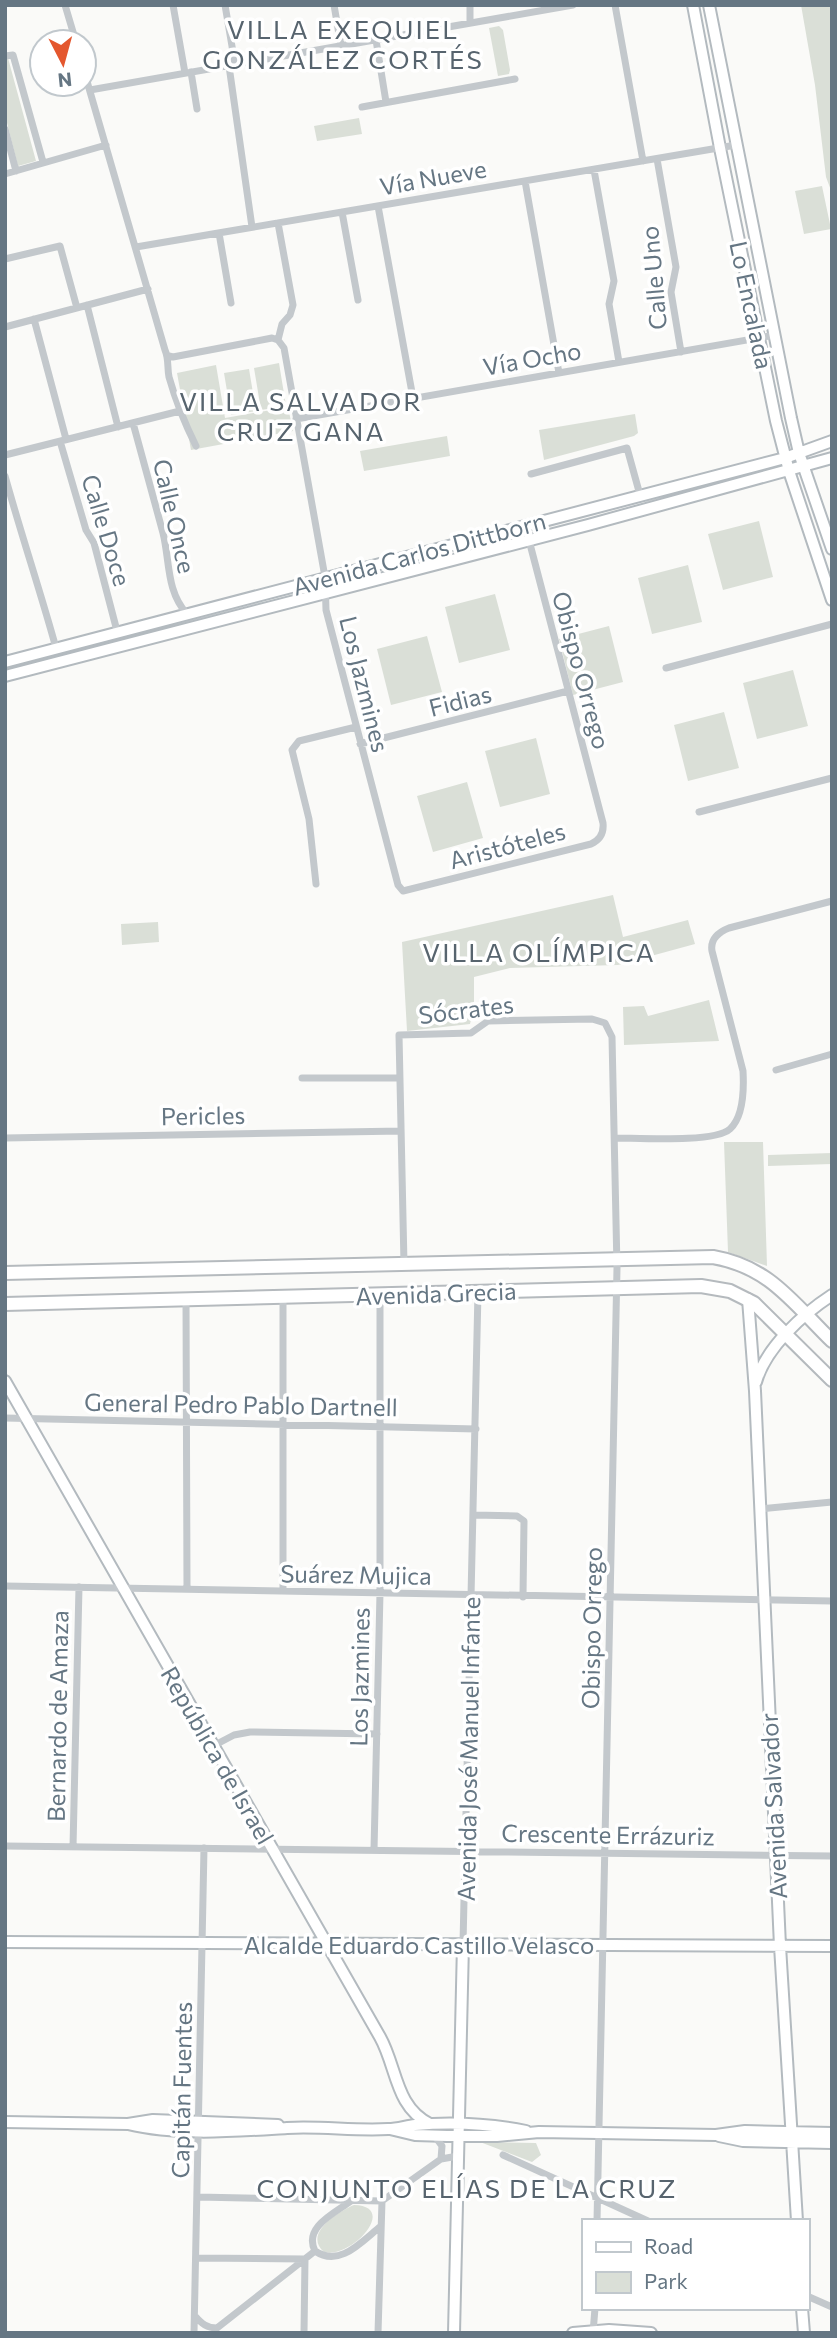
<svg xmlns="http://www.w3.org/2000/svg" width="837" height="2338" font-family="Commissioner,sans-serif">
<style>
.green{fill:#dadfd7}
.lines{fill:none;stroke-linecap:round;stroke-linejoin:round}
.secondary-casing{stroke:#b3babf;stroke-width:14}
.primary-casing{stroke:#b5babe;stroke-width:16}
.street{stroke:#c3c8cc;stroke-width:7}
.secondary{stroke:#fff;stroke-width:10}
.primary{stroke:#fff;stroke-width:12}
.labels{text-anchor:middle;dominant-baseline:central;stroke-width:7;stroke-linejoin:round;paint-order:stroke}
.street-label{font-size:24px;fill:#657683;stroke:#fff}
.neighbourhood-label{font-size:26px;letter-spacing:2px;fill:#57646e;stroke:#fff}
</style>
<rect width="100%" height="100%" fill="#fafaf8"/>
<!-- green -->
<path class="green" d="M801,5H832V193L826,177L815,85Z
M499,26L503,30L510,70L509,74L498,76L489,28Z
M5,47L36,161L18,166L5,115Z
M359,118L362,134L317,141L314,126Z
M822,186L831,229L804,234L795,191Z
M279,363L286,406L261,410L254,368Z
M216,365L225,418L288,407L293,431L191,450L177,373Z
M249,369L256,411L231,415L224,373Z
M635,414L638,433L634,436L544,460L539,430Z
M447,436L450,456L364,471L360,451Z
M759,521L773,577L723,590L708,534Z
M688,565L702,622L652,634L638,578Z
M495,594L510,650L459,663L445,607Z
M609,626L623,682L573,695L559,639Z
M427,636L442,692L391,705L377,649Z
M793,670L808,726L757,739L743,683Z
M724,712L739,768L688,781L674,725Z
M536,738L550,794L500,807L485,751Z
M467,782L483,838L433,852L417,796Z
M613,895L623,937L688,920L695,944L618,965L510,968L474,977V1007L470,1024L407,1031L402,942Z
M158,922L159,942L122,945L121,924Z
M709,1000L719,1041L624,1045L623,1007L644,1006L648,1016Z
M724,1142H763L767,1266L728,1252Z
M832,1153V1164L768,1166V1155Z
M480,2142L536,2143L541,2155L532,2162Z
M354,2205C399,2206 352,2259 324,2252C303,2234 337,2212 354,2205Z"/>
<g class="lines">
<!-- secondary casing -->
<g class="secondary-casing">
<path id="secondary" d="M693,5L720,148L776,421L789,471L832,600
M709,5L791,418L799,453L832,549
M5,662L785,458L832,441
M5,676L588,525L832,458
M748,1299L755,1391L780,1946L797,2221
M5,1381L380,2037C397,2067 395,2107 430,2124
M756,1382C766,1347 803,1314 832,1295
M5,1942L832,1946
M5,2122L128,2124L153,2120L278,2125
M128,2124C177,2136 237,2131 287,2128C321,2126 355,2131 388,2129C397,2129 406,2126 415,2125C450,2122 491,2124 526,2131
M390,2129L415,2135L447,2136H497L539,2132L716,2135L745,2131L832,2133
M719,2136L743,2141L832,2143
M802,2308L804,2333
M454,2333L463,1944
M573,2333L609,2330L651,2333"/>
</g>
<!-- primary casing -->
<g class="primary-casing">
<path id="primary" d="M5,1273L713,1257C770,1267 793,1303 832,1341
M5,1304L701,1286L730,1291L754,1303L832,1380"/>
</g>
<!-- street -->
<path class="street" d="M65,5L76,42
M173,5L185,73
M225,5L235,64
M334,5L341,46
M470,5V23
M615,5L643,161
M376,40L386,102
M5,56L13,55L43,162
M229,66L252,227
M84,71L165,350C169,359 167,367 169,377C176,402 185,424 196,446
M191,72L197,109
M90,90L573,5
M362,107L515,79
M5,129L16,171
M657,159L676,267L671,292L681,352
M594,170L614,281L609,304L619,362
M5,174L106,145
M525,181L559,373
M378,206L413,398
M342,212L358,300
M219,233L231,303
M136,247L736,145
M5,259L60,246L77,308
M87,305L118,427
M34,319L66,439
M5,327L148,289
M278,340L284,348L325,577L326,610L398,885L403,891L591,844C600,840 604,833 603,823L525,525
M278,340L282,324L290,315L293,305L278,223
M169,356L173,357L272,338L278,340
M296,419L775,335
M133,423C143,460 153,496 163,533C170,561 166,591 187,614
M60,441L86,530L94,543L117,631
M5,455L180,411
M531,474L627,448L640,495
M5,476C21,534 40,590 56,648
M666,668L832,624
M360,744L568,691
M699,812L832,778
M316,884L309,819L292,750L299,741L356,727
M776,1070L832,1054
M302,1078H400
M5,1138L401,1131
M615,1138C638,1138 715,1143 730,1129C744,1116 744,1089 743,1071L712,951C710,939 719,932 729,928L832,901
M404,1264L399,1035L471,1033L488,1021L592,1019L605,1023L612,1037L617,1268L597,2221
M283,1297V1591
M186,1299L187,1589
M5,1418L476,1429
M760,1509L832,1502
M474,1515L517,1516L524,1521L523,1597
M5,1586L832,1601
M213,1746L234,1735L250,1732L377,1734
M5,1846L832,1856
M73,1847L79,1587
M374,1850L380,1593V1295
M463,1944L478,1292
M434,2135L442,2146L441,2159
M503,2155L648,2221
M198,2197L382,2201L441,2159L458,2156
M351,2201C335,2213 303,2227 315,2251C340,2268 362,2241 381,2226
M196,2258L305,2259L304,2333
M807,2296L832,2307
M195,2316C202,2324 207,2328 217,2328L315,2251
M194,2333L204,1848
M378,2333L382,2201
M593,2333L595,2308"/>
<!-- secondary -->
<use href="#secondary" class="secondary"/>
<!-- primary -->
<use href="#primary" class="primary"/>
</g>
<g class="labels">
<!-- street labels -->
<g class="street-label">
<text transform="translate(433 177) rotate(-10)">Vía Nueve</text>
<text transform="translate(653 278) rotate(-95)">Calle Uno</text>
<text transform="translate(752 305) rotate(78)">Lo Encalada</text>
<text transform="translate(532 358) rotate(-10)">Vía Ocho</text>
<text transform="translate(175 516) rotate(77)">Calle Once</text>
<text transform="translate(107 530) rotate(73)">Calle Doce</text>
<text transform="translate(419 553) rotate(-15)">Avenida Carlos Dittborn</text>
<text transform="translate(582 670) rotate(75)">Obispo Orrego</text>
<text transform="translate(365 684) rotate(76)">Los Jazmines</text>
<text transform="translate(460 700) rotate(-14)">Fidias</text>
<text transform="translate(507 845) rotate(-15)">Aristóteles</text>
<text transform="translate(466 1009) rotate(-7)">Sócrates</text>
<text transform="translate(203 1115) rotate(-1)">Pericles</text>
<text transform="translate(436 1293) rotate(-2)">Avenida Grecia</text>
<text transform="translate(241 1404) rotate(1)">General Pedro Pablo Dartnell</text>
<text transform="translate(356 1574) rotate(1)">Suárez Mujica</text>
<text transform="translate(591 1628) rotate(-89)">Obispo Orrego</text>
<text transform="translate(359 1677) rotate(-89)">Los Jazmines</text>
<text transform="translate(57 1716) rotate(-89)">Bernardo de Amaza</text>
<text transform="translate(468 1749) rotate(-89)">Avenida José Manuel Infante</text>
<text transform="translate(218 1755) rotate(60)">República de Israel</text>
<text transform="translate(773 1806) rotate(-93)">Avenida Salvador</text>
<text transform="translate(608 1834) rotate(1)">Crescente Errázuriz</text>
<text x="419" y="1944">Alcalde Eduardo Castillo Velasco</text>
<text transform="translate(181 2090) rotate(-89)">Capitán Fuentes</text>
</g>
<!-- neighbourhood labels -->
<g class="neighbourhood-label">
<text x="343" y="28">VILLA EXEQUIEL<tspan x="343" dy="30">GONZÁLEZ CORTÉS</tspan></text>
<text x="301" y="400">VILLA SALVADOR<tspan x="301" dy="30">CRUZ GANA</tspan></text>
<text x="539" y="951">VILLA OLÍMPICA</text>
<text x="467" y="2187">CONJUNTO ELÍAS DE LA CRUZ</text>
</g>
</g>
<!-- border -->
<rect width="837" height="2338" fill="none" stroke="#657683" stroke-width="14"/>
<!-- legend -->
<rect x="582" y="2219" width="228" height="91" fill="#ffffff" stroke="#c1c8cd" stroke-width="2"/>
<rect x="596" y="2242" width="35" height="10" fill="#ffffff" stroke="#c1c8cd" stroke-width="2"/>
<text x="644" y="2254" font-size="21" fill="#657683">Road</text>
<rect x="596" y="2272" width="35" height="21" fill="#dadfd7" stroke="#c1c8cd" stroke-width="2"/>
<text x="644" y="2289" font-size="21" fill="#657683">Park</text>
<!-- north arrow -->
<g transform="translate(63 63) rotate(174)"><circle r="33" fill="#ffffff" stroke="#c1c8cd" stroke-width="2"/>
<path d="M0-5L12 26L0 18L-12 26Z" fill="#e4572e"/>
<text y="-10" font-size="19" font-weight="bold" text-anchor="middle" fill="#657683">N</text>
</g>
</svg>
